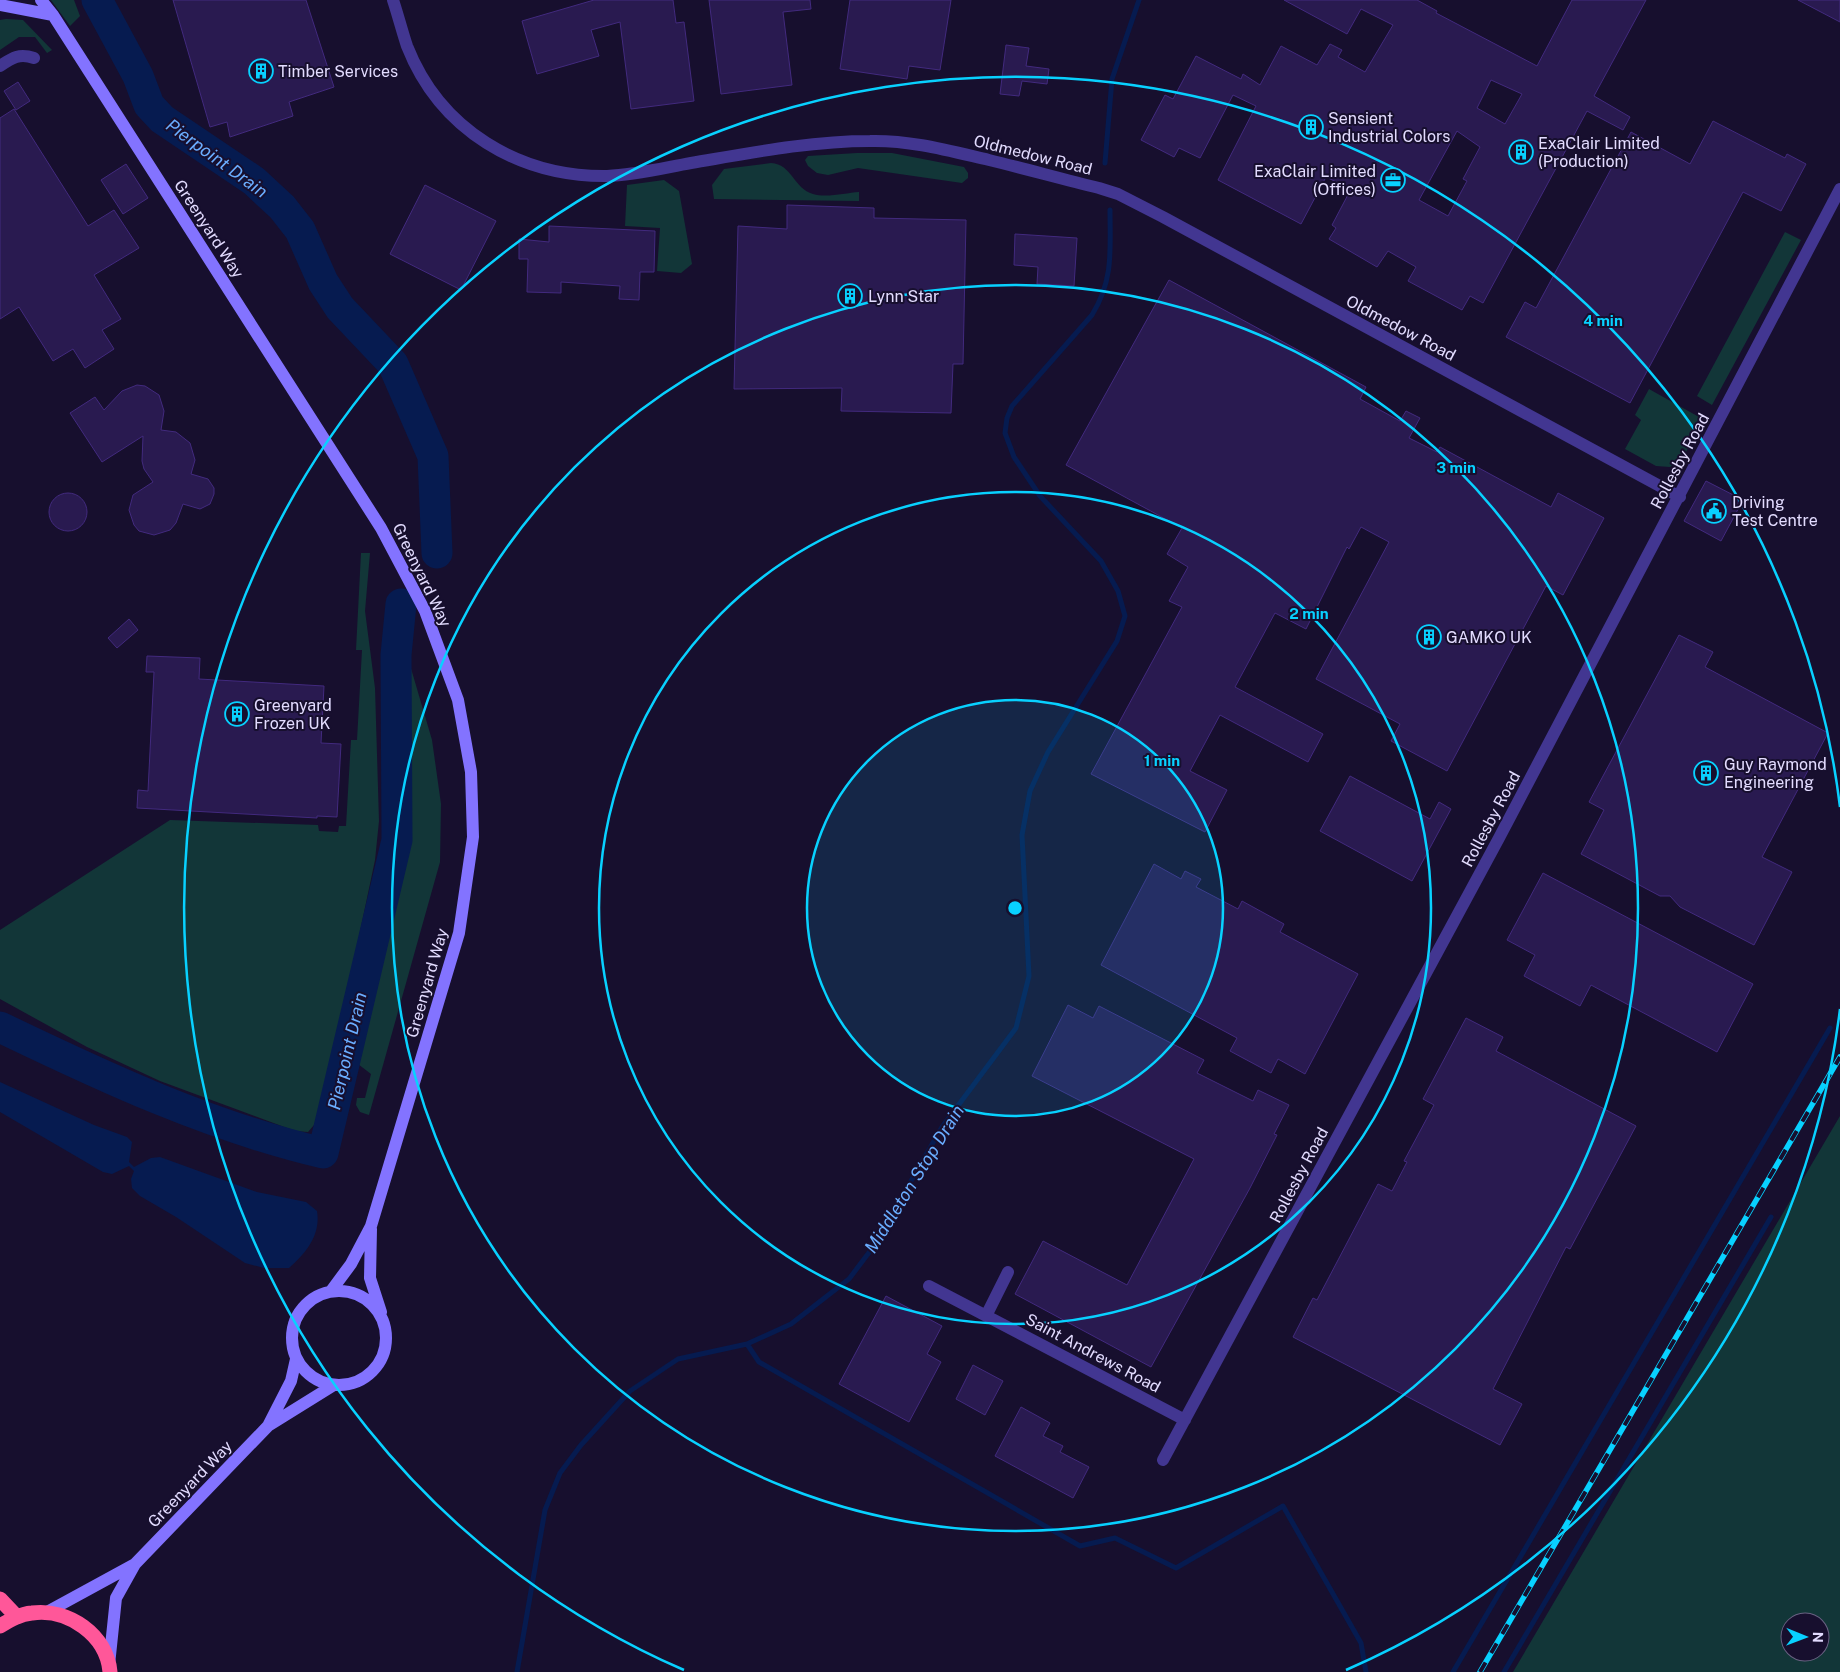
<svg xmlns="http://www.w3.org/2000/svg" width="1840" height="1672" font-family="'Public Sans',sans-serif">
<style>
.green{fill:#123638;fill-rule:evenodd}
.water{fill:#061b50}
.lines{fill:none;stroke-linecap:round;stroke-linejoin:round}
.stream{stroke:#061b50;stroke-width:5}
.river{stroke:#061b50;stroke-width:31}
.building{fill:#291a50;stroke:#422a7e;fill-rule:evenodd}
.street{stroke:#423691;stroke-width:12}
.secondary{stroke:#8373ff;stroke-width:12}
.highway{stroke:#ff5799;stroke-width:15}
.rail-casing{stroke:#08d1ff;stroke-width:5.5}
.rail{stroke:#170f2e;stroke-width:4;stroke-dasharray:11;stroke-linecap:butt}
.ring{fill:none;stroke:#08d1ff;stroke-width:2.5}
.labels{text-anchor:middle;dominant-baseline:central;stroke-width:4;stroke-linejoin:round;paint-order:stroke}
.poi-label{font-size:16px;fill:#e3dcff;stroke:#170f2e;text-anchor:start}
.street-label{font-size:16px;fill:#e3dcff;stroke:#170f2e}
.water-label{font-size:18px;font-style:italic;fill:#6aadff;stroke:#170f2e}
.centre{fill:#08d1ff;stroke:#170f2e;stroke-width:2.5}
.ring-label{font-size:15px;text-anchor:middle;font-weight:bold;fill:#08d1ff;stroke:#170f2e;stroke-width:4;stroke-linejoin:round;paint-order:stroke}
</style>
<rect width="100%" height="100%" fill="#170f2e"/>
<!-- green -->
<path class="green" d="M51,0H74L80,16L70,26Z
M6,19L23,20L52,50L47,53L35,37H19L0,50V20Z
M857,153H892L964,167L968,173V178L962,183L858,168L828,175L817,173L808,166L805,160L808,156Z
M771,163C792,164 794,189 813,194C826,198 846,193 859,192V201L714,199L712,185L724,169Z
M664,180L679,191L692,264L681,273L657,271L660,228L625,226L627,185Z
M1785,232L1801,240L1712,405L1697,396Z
M1649,389L1699,417L1702,421L1684,456L1670,467L1656,466L1625,449L1641,420L1635,415Z
M361,553H370L365,611L375,688L379,821L375,860L328,1084L314,1125L308,1132L295,1131L160,1081L87,1047L0,999V930L170,820L318,825L319,831L338,832L339,826H346L351,740H357L362,650H356Z
M410,665L432,740L441,804L440,862L369,1115L360,1112L356,1105L357,1098H365L371,1074L358,1064L371,994L401,877L410,810L405,666Z
M1840,1116V1672H1513ZM1790,1622H1820V1652H1790Z"/>
<!-- water -->
<path class="water" d="M0,1082L94,1125L127,1137L132,1142L129,1162L134,1167L151,1158L160,1157L257,1192L306,1202L317,1211C321,1235 306,1253 289,1268H264L245,1263L176,1217L140,1196L132,1188L131,1179L134,1171L129,1166L112,1174L103,1172L0,1112Z"/>
<g class="lines">
<!-- stream -->
<path class="stream" d="M1105,163L1112,79L1139,0
M747,1344L759,1362L1080,1546L1115,1538L1176,1568L1283,1506L1361,1643L1366,1672
M517,1672L545,1510L560,1473L581,1445L630,1391L678,1359L747,1344L791,1324L849,1279L883,1234L911,1181L942,1127L1016,1028L1029,976L1022,835L1030,791L1048,752L1117,641L1125,616L1118,591L1101,561L1040,496L1014,457L1005,433L1007,418L1012,406L1092,315C1114,279 1110,250 1110,210
M1453,1672L1830,1028
M1504,1672L1771,1217"/>
<!-- river -->
<path class="river" d="M97,0L138,76L149,105L162,119L254,181L282,207L300,230L323,282L340,308L393,364L433,456L437,553
M0,1027C106,1078 209,1126 323,1153L397,840L396,655L401,604"/>
</g>
<!-- building -->
<path class="building" d="M173,0H306L334,87L289,102L293,116L230,137L227,122L210,127Z
M594,0H673L676,23L684,22L694,101L631,109L620,22L591,30L599,56L537,74L522,21Z
M709,0H810L811,9L783,12L792,85L721,94Z
M850,0H951L940,70L909,66L907,79L840,69Z
M1284,0H1417L1437,11L1436,13L1537,66L1572,0H1646L1594,96L1630,117L1623,130L1587,111L1483,303L1470,296L1462,310L1408,281L1416,267L1388,251L1377,267L1329,239L1336,228L1332,225L1351,189L1326,177L1301,224L1218,180L1256,106L1233,95L1200,158L1179,148L1174,157L1141,140L1165,95L1173,99L1196,56L1241,79L1243,74L1260,85L1281,46L1317,65L1330,44L1342,50L1338,57L1365,72L1393,25L1361,9L1347,34ZM1491,80L1522,94L1505,124L1477,108ZM1457,131L1480,147L1463,179L1467,181L1448,216L1419,200Z
M1798,0H1840V22Z
M1006,45L1029,48L1026,66L1049,69L1047,84L1022,81L1019,96L1000,94Z
M18,82L30,101L16,110L4,91Z
M14,109L88,226L114,210L139,248L94,275L121,319L102,330L114,349L85,368L73,349L53,361L19,307L0,319V118Z
M1713,121L1785,158L1787,154L1806,164L1781,211L1743,192L1630,403L1506,337L1525,302L1536,308L1631,132L1690,164Z
M126,164L148,198L123,214L101,180Z
M425,185L496,221L461,290L390,254Z
M787,205L874,208V218L966,220L963,364H953L951,413L841,411L842,388L734,389L738,226L787,229Z
M549,226L655,231L654,272H640L639,300L619,299L620,286L561,282V293L527,292L528,259H519V239L549,242Z
M1015,234L1077,238L1074,286L1037,284L1038,267L1014,265Z
M1169,280L1366,387L1360,399L1400,421L1406,411L1420,418L1409,438L1437,452L1440,447L1551,507L1558,493L1604,518L1563,595L1546,586L1447,771L1391,741L1400,724L1316,679L1389,542L1361,527L1349,549L1347,547L1306,629L1275,613L1235,687L1323,734L1308,762L1220,715L1190,771L1227,790L1205,832L1091,774L1182,607L1169,601L1188,567L1167,554L1182,528L1066,465Z
M137,385L145,386L159,395L164,411L161,430L176,432L190,443L195,460L191,474L208,479L214,488V494L210,504L200,509L183,504L176,523L170,530L154,535L139,531L134,525L129,510L133,495L153,482L144,469L142,461L143,436L102,462L70,413L95,397L104,410L122,391Z
M1706,481L1743,500L1721,541L1684,521Z
M49 512a19 19 0 1 1 38 0a19 19 0 1 1-38 0Z
M129,619L138,630L117,648L108,638Z
M1679,635L1713,652L1705,667L1828,733L1762,857L1792,872L1754,945L1680,907L1670,896H1660L1581,854L1604,810L1589,802Z
M147,656L200,658L199,679L324,686L321,743L341,744L337,817L317,816V818L137,808L138,790L148,791L154,672H146Z
M1350,776L1430,819L1439,802L1451,809L1412,881L1320,831Z
M1154,864L1181,879L1185,871L1201,879L1196,887L1238,909L1242,901L1284,924L1280,932L1358,974L1305,1074L1278,1059L1271,1073L1230,1051L1237,1038L1101,965Z
M1543,873L1753,984L1717,1052L1591,985L1580,1006L1524,976L1535,955L1507,940Z
M1068,1005L1093,1018L1099,1006L1204,1060L1197,1073L1253,1101L1258,1090L1289,1105L1274,1134L1277,1135L1250,1188L1151,1367L1015,1294L1043,1241L1127,1285L1194,1159L1032,1076Z
M1466,1018L1503,1037L1496,1051L1636,1126L1570,1249L1566,1247L1493,1389L1522,1404L1500,1445L1293,1337L1313,1298L1317,1300L1378,1184L1392,1191L1407,1162L1404,1161L1434,1105L1423,1099Z
M886,1296L942,1326L927,1354L941,1362L909,1422L839,1384Z
M973,1365L1003,1381L985,1415L956,1399Z
M1021,1407L1050,1423L1043,1436L1063,1446L1060,1452L1089,1467L1073,1498L995,1456Z"/>
<g class="lines">
<!-- street -->
<path class="street" d="M393,0C398,15 402,31 407,46C440,130 519,177 607,176C635,175 663,168 691,163C750,153 810,141 870,141C911,140 950,151 989,160C1026,169 1062,179 1099,188L1118,194L1163,217L1680,497
M0,66C12,58 19,53 34,58
M929,1286L1185,1420
M986,1316L1008,1272
M1163,1460L1499,838L1840,189"/>
<!-- secondary -->
<path class="secondary" d="M41,0L53,15L381,528L425,611L458,700L471,772L473,837L459,933L371,1226L351,1264L331,1291
M0,5L53,15
M371,1229L370,1278L381,1312
M292 1338a47 47 0 1 1 94 0a47 47 0 1 1-94 0Z
M268,1426L291,1381L296,1359
M47,1612L135,1564
M109,1665L116,1598L135,1564L268,1426L334,1385"/>
<!-- highway -->
<path class="highway" d="M0,1599L17,1617
M0,1626C10,1620 20,1614 32,1613C68,1608 107,1635 110,1672"/>
<!-- rail casing -->
<g class="rail-casing">
<path id="rail" d="M1480,1672L1840,1057"/>
</g>
<!-- rail -->
<use href="#rail" class="rail"/>
</g>
<!-- distance rings -->
<circle cx="1015" cy="908" r="208" fill="#08d1ff" fill-opacity=".12"/>
<g class="ring">
<circle cx="1015" cy="908" r="208"/>
<circle cx="1015" cy="908" r="416"/>
<circle cx="1015" cy="908" r="623"/>
<path d="M1840 1009A831 831 0 0 1 1346 1670M684 1670A831 831 0 1 1 1840 807"/>
</g>
<!-- icons -->
<defs>
<g id="building-ring" transform="scale(1.25)"><circle r="9.5" fill="#170f2e" stroke="#08d1ff" stroke-width="1.5"/><path d="M-4-6H4V6H1V3H-1V6H-4ZM-2.5-4.3h1.7v1.8h-1.7ZM.8-4.3h1.7v1.8H.8ZM-2.5-1h1.7V.8h-1.7ZM.8-1h1.7V.8H.8Z" fill="#08d1ff"/></g>
<g id="office-ring" transform="scale(1.25)"><circle r="9.5" fill="#170f2e" stroke="#08d1ff" stroke-width="1.5"/><path d="M-6-3h4V-5.5h4V-3h4V5H-6ZM-1-4.5V-3h2v-1.5ZM-6 0V1H6V0Z" fill="#08d1ff"/></g>
<g id="civic-ring" transform="scale(1.25)"><circle r="9.5" fill="#170f2e" stroke="#08d1ff" stroke-width="1.5"/><path d="M-.6-6.5H3V-4.5H.6V-3L4-1V1h2V6H-6V1h2V-1L-.6-3ZM-1.2 2.5V6h2.4V2.5Z" fill="#08d1ff"/></g>
</defs>
<g fill-rule="evenodd">
<use href="#building-ring" x="261" y="71"/>
<use href="#building-ring" x="1311" y="127"/>
<use href="#building-ring" x="1521" y="152"/>
<use href="#office-ring" x="1393" y="180"/>
<use href="#building-ring" x="850" y="296"/>
<use href="#civic-ring" x="1714" y="511"/>
<use href="#building-ring" x="1429" y="637"/>
<use href="#building-ring" x="237" y="714"/>
<use href="#building-ring" x="1706" y="773"/>
</g>
<g class="labels">
<!-- poi labels -->
<g class="poi-label">
<text x="278" y="71">Timber Services</text>
<text x="1328" y="118">Sensient<tspan x="1328" dy="18">Industrial Colors</tspan></text>
<text x="1538" y="143">ExaClair Limited<tspan x="1538" dy="18">(Production)</tspan></text>
<text x="1376" y="171" text-anchor="end">ExaClair Limited<tspan x="1376" dy="18">(Offices)</tspan></text>
<text x="868" y="296">Lynn Star</text>
<text x="1732" y="502">Driving<tspan x="1732" dy="18">Test Centre</tspan></text>
<text x="1446" y="637">GAMKO UK</text>
<text x="254" y="705">Greenyard<tspan x="254" dy="18">Frozen UK</tspan></text>
<text x="1724" y="764">Guy Raymond<tspan x="1724" dy="18">Engineering</tspan></text>
</g>
<!-- street labels -->
<g class="street-label">
<text transform="translate(1033 155) rotate(14)">Oldmedow Road</text>
<text transform="translate(209 229) rotate(57)">Greenyard Way</text>
<text transform="translate(1401 328) rotate(28)">Oldmedow Road</text>
<text transform="translate(1680 461) rotate(-62)">Rollesby Road</text>
<text transform="translate(422 575) rotate(64)">Greenyard Way</text>
<text transform="translate(1491 819) rotate(-62)">Rollesby Road</text>
<text transform="translate(427 983) rotate(-74)">Greenyard Way</text>
<text transform="translate(1299 1175) rotate(-62)">Rollesby Road</text>
<text transform="translate(1093 1353) rotate(28)">Saint Andrews Road</text>
<text transform="translate(190 1484) rotate(-46)">Greenyard Way</text>
</g>
<!-- water labels -->
<g class="water-label">
<text transform="translate(217 158) rotate(36)">Pierpoint Drain</text>
<text transform="translate(347 1051) rotate(-77)">Pierpoint Drain</text>
<text transform="translate(914 1179) rotate(-58)">Middleton Stop Drain</text>
</g>
</g>
<circle cx="1015" cy="908" r="8" class="centre"/>
<g class="ring-label">
<text x="1603" y="326">4 min</text>
<text x="1456" y="473">3 min</text>
<text x="1309" y="619">2 min</text>
<text x="1162" y="766">1 min</text>
</g>
<!-- north arrow -->
<g transform="translate(1805 1637) rotate(91)"><circle r="24" fill="#170f2e" stroke="#696182"/>
<path d="M0-4L9 19L0 12L-9 19Z" fill="#08d1ff"/>
<text y="-8" font-size="14" font-weight="bold" text-anchor="middle" fill="#e3dcff">N</text>
</g>
</svg>
